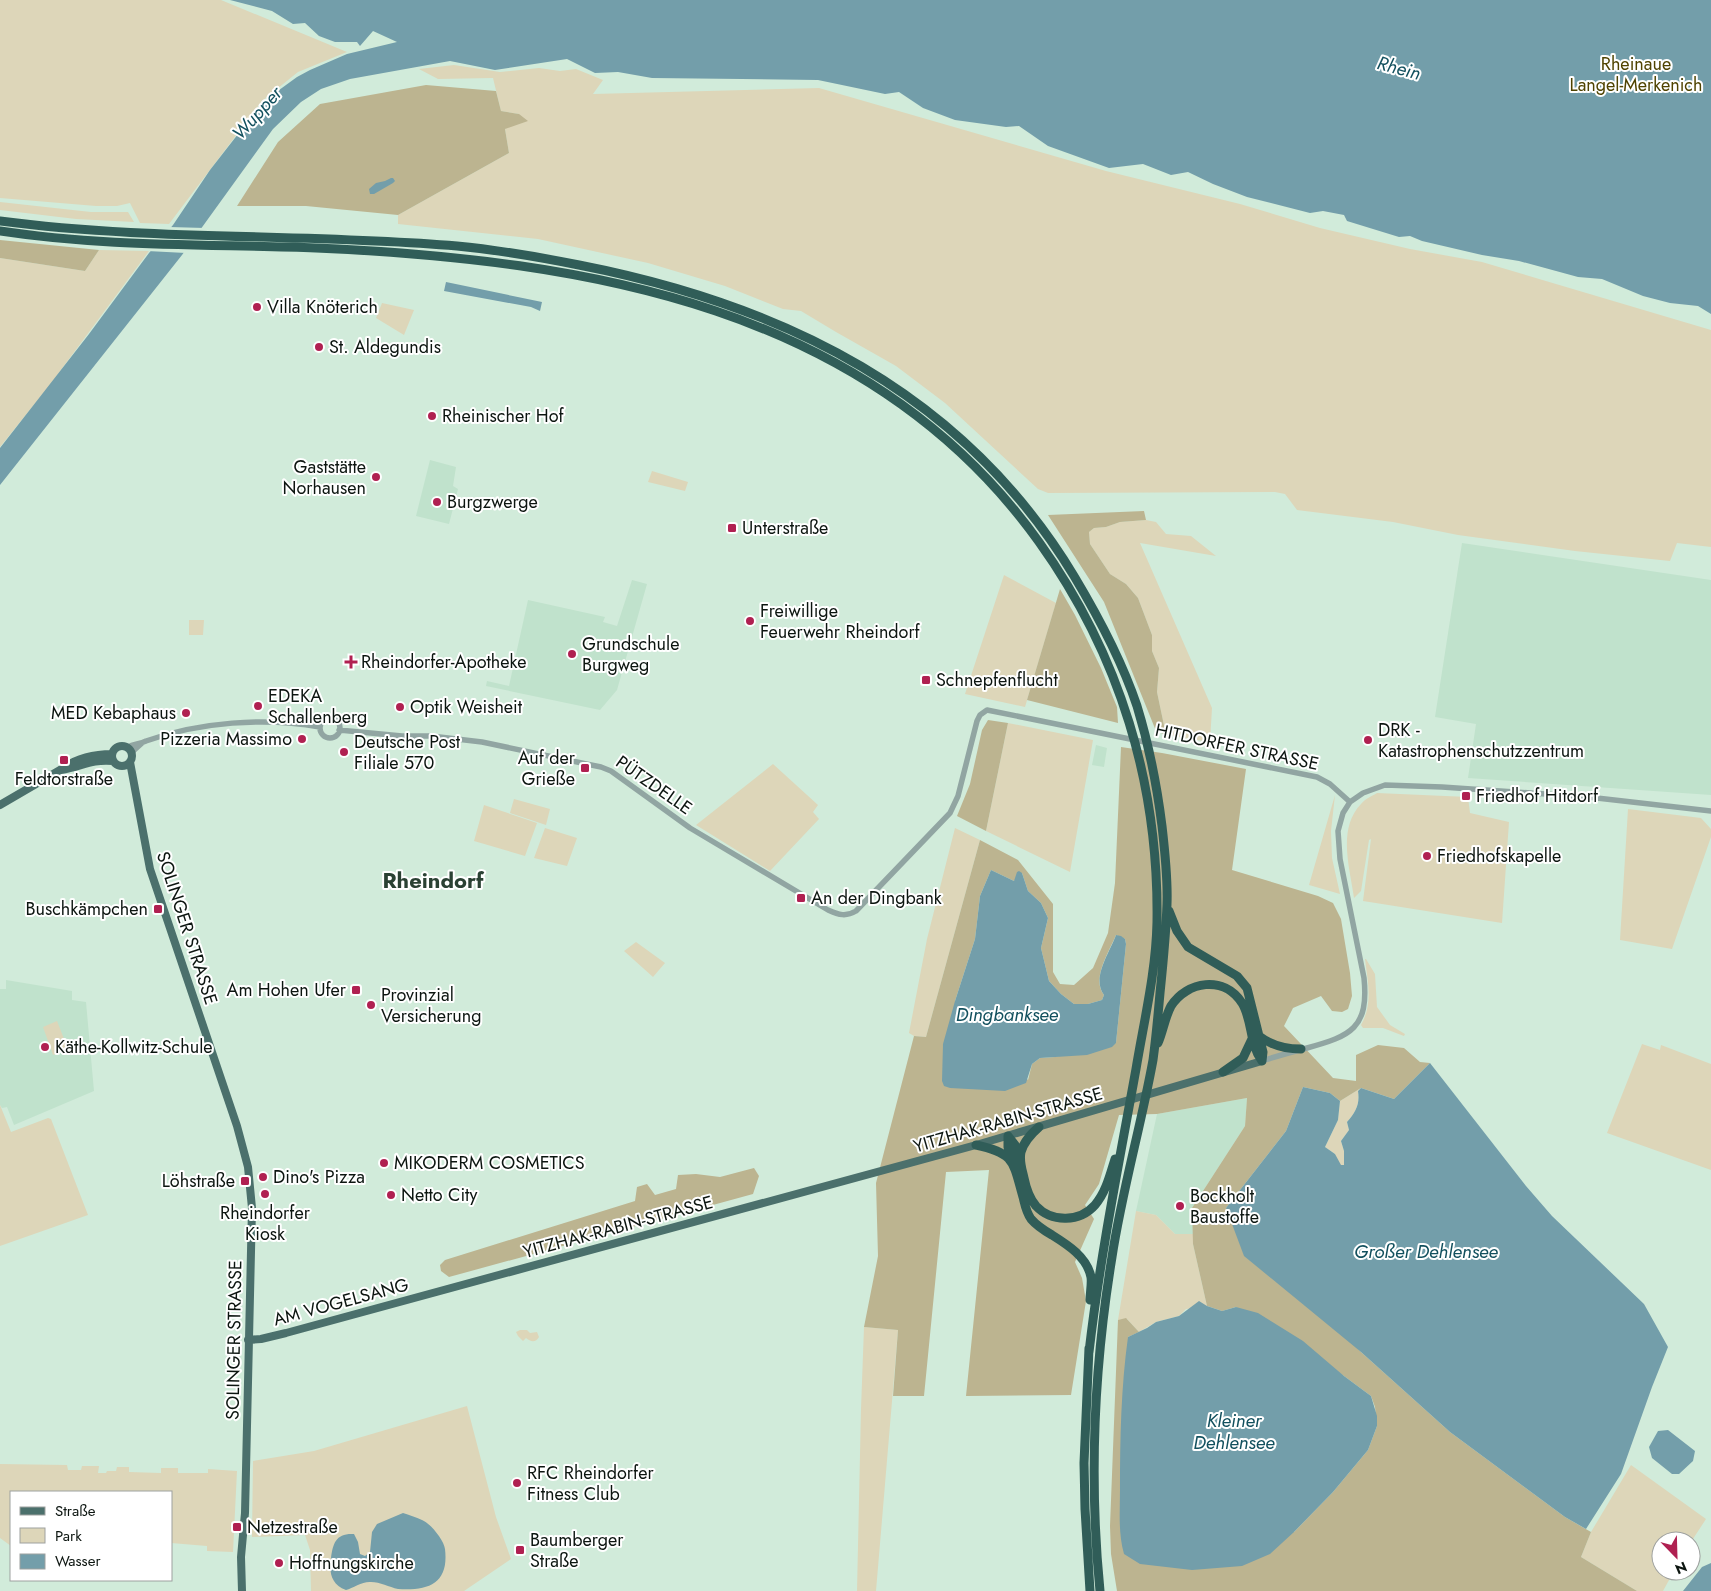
<svg xmlns="http://www.w3.org/2000/svg" width="1711" height="1591" font-family="Jost,sans-serif">
<style>
.built{fill:#c0e2cc}
.green{fill:#ddd6b9}
.forest{fill:#bcb490;fill-rule:evenodd}
.water{fill:#739eaa}
.pier{fill:#d1ebda}
.lines{fill:none;stroke-linecap:round;stroke-linejoin:round}
.minor{stroke:#91a5a2;stroke-width:5.5}
.major{stroke:#4b706c;stroke-width:8}
.highway{stroke:#305d58;stroke-width:9}
.poi-dot{fill:#b02051;stroke:#fff;stroke-width:2}
.labels{text-anchor:middle;dominant-baseline:central;stroke-width:4;stroke-linejoin:round;paint-order:stroke}
.park-label{font-size:18px;fill:#4f4300;stroke:#fff}
.poi-label{font-size:18px;fill:#0c1510;stroke:#fff;text-anchor:start}
.street-label{font-size:18px;fill:#0c1510;stroke:#fff}
.water-label{font-size:19px;font-style:italic;fill:#12505e;stroke:#fff}
.district-label{font-size:22px;font-weight:bold;fill:#2a4133;stroke:#fff}
</style>
<rect width="100%" height="100%" fill="#d1ebda"/>
<!-- built -->
<path class="built" d="M430,460L456,467L453,486L458,489L449,524L416,516Z
M1462,543L1711,580V795L1468,778L1476,724L1435,717Z
M632,580L647,584L617,690L600,710L486,686L487,681L509,686L528,600L605,617L603,622L617,626Z
M1096,745L1107,748L1104,767L1092,765Z
M6,980L72,991V1000L86,1002L94,1091L14,1125L7,1107L2,1108L0,1105V989H6Z
M1247,1098L1245,1126L1192,1208L1193,1234H1175L1156,1215L1136,1211L1157,1114Z"/>
<!-- green -->
<path class="green" d="M0,0H221L347,52L298,72L262,101L169,224L140,223L130,203L117,206H96L0,198Z
M454,65L500,72L539,68L560,71L576,69L603,80L593,94L819,88L1106,171L1240,204L1320,228L1410,249L1482,262L1711,330V547L1677,543L1670,561L1575,551L1458,535L1393,522L1297,510L1285,494L1275,492L1048,493L1038,489L945,403L896,366L836,332L801,311L783,309L725,286L648,263L538,239L398,224V215L509,153L505,129L519,114L501,111L493,78L438,79L419,69Z
M0,202L91,212H128L134,222L76,219L0,210Z
M99,250L149,251L49,386L0,447V258L85,271Z
M382,303L414,310L404,335L376,318Z
M652,471L688,482L685,491L648,482Z
M1146,520L1156,522L1166,534L1191,536L1216,556L1140,543L1212,708L1210,742L1166,735L1157,692L1159,668L1152,651V635L1138,598L1126,584L1110,574L1090,544L1089,532L1094,528L1106,527L1120,522Z
M1004,575L1056,603L1025,707L965,694Z
M189,620H204L203,635H189Z
M1008,723L1093,740L1070,872L986,831Z
M773,764L818,805L813,812L819,819L770,871L696,825Z
M1377,793L1468,797L1470,813L1509,822L1502,923L1363,901L1371,839L1369,840L1361,891L1354,898C1350,868 1337,829 1361,804C1365,799 1372,796 1377,793Z
M1335,795L1331,831L1332,858L1340,894L1309,885Z
M514,799L550,809L546,825L510,813Z
M484,805L537,823L525,856L474,841Z
M1628,809L1701,818L1711,829V837L1672,949L1620,940Z
M545,828L577,838L567,866L534,858Z
M955,828L980,840L926,1037L914,1036L909,1033L927,939Z
M636,942L665,963L653,977L624,951Z
M1365,959H1366L1375,974L1377,1007L1390,1025L1405,1034L1404,1036L1383,1028H1363L1361,1025C1373,1004 1368,983 1365,959Z
M57,1021L68,1049L53,1055L43,1027Z
M1642,1044L1660,1050L1661,1045L1711,1064V1170L1607,1133Z
M1361,1088L1358,1091C1360,1104 1356,1112 1347,1122L1349,1130L1341,1141L1344,1151V1165L1340,1166L1335,1154L1325,1147L1338,1120L1340,1101Z
M0,1105L11,1132L48,1118L51,1119L88,1215L0,1246Z
M1136,1211L1156,1215L1175,1234H1193V1244L1207,1306L1186,1309L1179,1316L1156,1322L1139,1332L1127,1319L1118,1320Z
M864,1327L898,1330L876,1591H857L861,1409Z
M520,1330H527L530,1333L537,1332L539,1337C535,1344 530,1341 526,1338L523,1341L518,1336L516,1332Z
M467,1406L496,1517L511,1559L464,1591H311L310,1550L305,1535L252,1537L253,1461L314,1451Z
M0,1464L67,1465L68,1470H81L82,1466H99L98,1473H106L107,1471H116L117,1467H129V1472L161,1473V1468H178V1473H208V1469L237,1471L233,1552L207,1551V1546L171,1543V1492H11V1546L0,1538Z
M1631,1465L1706,1519L1691,1542L1661,1541V1571H1674L1663,1591H1637L1581,1557L1591,1532Z"/>
<!-- forest -->
<path class="forest" d="M426,85L496,91L501,111L519,114L528,121L505,129L509,153L398,215L306,206H237L278,142L320,104Z
M0,240L99,250L85,271L0,258Z
M1144,511L1146,520L1120,522L1106,527L1094,528L1089,532L1090,544L1110,574L1126,584L1138,598L1152,635V651L1159,668L1157,692L1166,735L1156,731L1104,602L1048,515Z
M1060,589L1075,615L1101,668L1117,707L1118,723L1027,700Z
M988,720L1008,723L986,831L957,816L970,784L982,730Z
M1121,747L1162,753L1246,769L1232,870L1318,896L1333,903L1341,919L1350,973L1352,996L1348,1009L1342,1012L1332,1011L1321,996L1293,1008L1284,1026L1333,1078L1356,1081V1055L1378,1045L1404,1048L1420,1062L1430,1063L1394,1099L1361,1088L1340,1101L1330,1093L1303,1087L1286,1131L1226,1208L1361,1352L1450,1432L1565,1517L1591,1532L1581,1557L1637,1591H1117L1111,1554L1110,1526L1118,1320L1126,1318L1139,1332L1128,1337L1294,1532L1333,1492L1368,1450L1377,1426L1375,1407L1371,1396L1344,1376L1236,1307L1222,1311L1207,1306L1193,1244L1192,1208L1245,1126L1247,1098L1157,1114L1119,1115L1099,1184L1085,1205L1094,1219L1075,1262L1082,1278L1086,1301L1071,1395L966,1396L989,1170L946,1172L924,1396H893L898,1330L864,1327L878,1256L876,1183L914,1036L926,1037L980,840L1018,860L1053,904V972L1060,984L1074,985L1093,968L1108,933L1115,883ZM991,870L1014,881L1022,873L1028,891L1041,903L1048,918L1041,948L1049,981L1061,994L1074,1004H1088L1102,1000L1104,995C1091,979 1109,952 1116,935L1125,939L1126,944L1116,1043L1055,1057L1040,1058L1032,1064L1028,1080L955,1001L975,939L980,896Z
M754,1168L759,1176L753,1194L449,1277L441,1271L440,1265L445,1260L635,1201L637,1187L647,1184L655,1195L676,1189L678,1175L696,1174L720,1177Z"/>
<!-- water -->
<path class="water" d="M230,0H1711V314L1698,306L1670,303L1643,296L1602,279L1578,277L1519,261L1482,255L1422,241L1410,236L1399,237L1347,221L1344,215L1323,211L1310,213L1247,197L1213,184L1188,172L1171,175L1143,164L1109,168L1048,146L1019,126L1006,127L955,120L923,108L899,92L885,94L818,80L652,78L618,72L595,73L567,59L495,70L450,61L350,79L321,89L301,102L273,129L182,255L0,485V448L89,334L149,253L173,225L210,170L256,111L275,93L297,77L310,70L347,54L397,42L373,31L360,46L357,42H335L319,36L305,23L293,24L272,11Z
M391,178H393L395,181L393,183L374,194H370L369,189L376,183L385,181Z
M446,282L542,302L540,311L531,307L444,291Z
M991,870L1014,881L1017,872L1019,871L1022,873L1028,891L1041,903L1048,918L1041,948L1049,981L1061,994L1074,1004H1088L1102,1000L1104,995C1091,978 1110,952 1116,935L1121,936L1125,939L1126,944L1116,1043L1112,1047L1087,1055L1040,1058L1032,1064L1026,1083L1005,1091L950,1088L944,1086L942,1081L943,1044L955,1001L975,939L980,896Z
M1430,1063L1526,1186L1552,1216L1644,1304L1668,1347L1652,1387L1621,1474L1586,1529L1565,1517L1450,1432L1361,1352L1244,1256L1226,1208L1286,1131L1303,1087L1330,1093L1340,1101L1338,1120L1325,1147L1335,1154L1341,1165H1344V1151L1341,1141L1349,1130L1347,1122C1356,1112 1360,1104 1358,1091L1361,1088L1394,1099Z
M1199,1301L1207,1306L1222,1311L1236,1307L1258,1313L1303,1341L1344,1376L1371,1396L1377,1416V1426L1368,1450L1333,1492L1294,1532L1270,1554L1242,1566L1192,1570L1140,1564L1124,1554C1118,1533 1120,1511 1120,1489C1120,1439 1121,1387 1128,1337L1147,1328L1156,1322L1179,1316Z
M1668,1430L1695,1451L1693,1461L1679,1474H1672L1652,1458L1649,1447L1658,1431Z
M403,1513C409,1515 416,1517 422,1520C430,1523 444,1540 445,1549C449,1583 429,1591 398,1589C389,1587 380,1582 371,1582C363,1581 353,1588 346,1590C331,1584 329,1573 331,1558C333,1543 336,1533 354,1534L358,1542L360,1554L365,1556L370,1552L372,1532L377,1524Z
M1711,1563V1591H1683L1702,1567Z"/>
<!-- pier -->
<path class="pier" d="M169,227L205,228L186,253L147,251Z"/>
<g class="lines">
<!-- minor -->
<path class="minor" d="M320 728a10 10 0 1 1 20 0a10 10 0 1 1-20 0Z
M339,730L402,736H431L482,742L601,767L611,771L690,828L828,910C839,915 846,917 856,911L950,813L958,796L977,721L980,715L987,710L1317,777L1330,784L1350,802
M128,747C134,744 140,744 146,741C199,722 265,717 320,727
M131,753L142,743
M1262,1061C1277,1056 1292,1052 1307,1048C1351,1036 1369,1028 1364,978L1340,859L1338,831L1343,813L1350,802L1363,793L1385,785L1442,787L1588,797L1711,811"/>
<!-- major -->
<path class="major" d="M112 756a10 10 0 1 1 20 0a10 10 0 1 1-20 0Z
M130,762L150,869L237,1126L248,1167L252,1208L245,1513L241,1557L242,1591
M61,770C82,767 90,759 113,761
M0,805L60,770C76,758 92,754 112,754
M248,1340L261,1339L286,1333L976,1145L1262,1061"/>
<!-- highway -->
<path class="highway" d="M0,221C152,241 305,233 457,246C498,250 539,257 579,265C783,305 963,392 1074,576C1098,616 1122,661 1137,706C1149,745 1157,786 1162,826C1165,852 1168,878 1167,904C1166,934 1163,964 1160,993C1158,1016 1156,1038 1153,1060C1141,1126 1122,1191 1112,1257C1094,1367 1089,1480 1100,1591
M0,231C104,247 211,244 316,248C587,260 870,306 1039,542C1120,655 1159,784 1157,922C1156,972 1144,1021 1136,1069C1119,1163 1100,1257 1089,1352
M1169,911L1177,931L1188,947L1237,976L1247,988L1263,1052L1262,1061
M1259,1036C1272,1046 1285,1049 1301,1049
M1158,1043C1163,1032 1165,1017 1171,1006C1187,981 1224,975 1242,1003C1253,1021 1249,1044 1262,1061
M1223,1072L1243,1058L1252,1039
M1039,1127C1031,1134 1024,1141 1021,1152C1019,1161 1022,1169 1024,1178C1026,1188 1030,1199 1036,1206C1052,1223 1080,1222 1095,1205C1106,1192 1110,1175 1115,1159
M1008,1136L1015,1145L1020,1159
M1008,1136V1147L1012,1161
M976,1145C1015,1153 1013,1162 1023,1197C1025,1205 1026,1212 1031,1219C1037,1226 1045,1231 1052,1235C1068,1245 1087,1257 1091,1277C1092,1284 1090,1293 1090,1300
M1089,1348L1084,1463L1085,1509L1090,1591"/>
</g>
<!-- markers -->
<g class="poi-dot">
<circle cx="257" cy="307" r="5"/>
<circle cx="319" cy="347" r="5"/>
<circle cx="432" cy="416" r="5"/>
<circle cx="376" cy="477" r="5"/>
<circle cx="437" cy="502" r="5"/>
<rect x="727" y="523" width="10" height="10" rx="2.5"/>
<circle cx="750" cy="621" r="5"/>
<circle cx="572" cy="654" r="5"/>
<path d="M348.5 654.5h5v5h5v5h-5v5h-5v-5h-5v-5h5z"/>
<rect x="921" y="675" width="10" height="10" rx="2.5"/>
<circle cx="258" cy="706" r="5"/>
<circle cx="400" cy="707" r="5"/>
<circle cx="186" cy="713" r="5"/>
<circle cx="302" cy="739" r="5"/>
<circle cx="1368" cy="740" r="5"/>
<circle cx="344" cy="752" r="5"/>
<rect x="59" y="755" width="10" height="10" rx="2.5"/>
<rect x="580" y="763" width="10" height="10" rx="2.5"/>
<rect x="1461" y="791" width="10" height="10" rx="2.5"/>
<circle cx="1427" cy="856" r="5"/>
<rect x="796" y="893" width="10" height="10" rx="2.5"/>
<rect x="153" y="904" width="10" height="10" rx="2.5"/>
<rect x="351" y="985" width="10" height="10" rx="2.5"/>
<circle cx="371" cy="1005" r="5"/>
<circle cx="45" cy="1047" r="5"/>
<circle cx="384" cy="1163" r="5"/>
<circle cx="263" cy="1177" r="5"/>
<rect x="240" y="1176" width="10" height="10" rx="2.5"/>
<circle cx="265" cy="1194" r="5"/>
<circle cx="391" cy="1195" r="5"/>
<circle cx="1180" cy="1206" r="5"/>
<circle cx="517" cy="1483" r="5"/>
<rect x="232" y="1522" width="10" height="10" rx="2.5"/>
<rect x="515" y="1545" width="10" height="10" rx="2.5"/>
<circle cx="279" cy="1563" r="5"/>
</g>
<g class="labels">
<!-- park labels -->
<g class="park-label">
<text x="1636" y="64">Rheinaue<tspan x="1636" dy="21">Langel-Merkenich</tspan></text>
</g>
<!-- poi labels -->
<g class="poi-label">
<text x="267" y="307">Villa Knöterich</text>
<text x="329" y="347">St. Aldegundis</text>
<text x="442" y="416">Rheinischer Hof</text>
<text x="366" y="467" text-anchor="end">Gaststätte<tspan x="366" dy="21">Norhausen</tspan></text>
<text x="447" y="502">Burgzwerge</text>
<text x="742" y="528">Unterstraße</text>
<text x="760" y="611">Freiwillige<tspan x="760" dy="21">Feuerwehr Rheindorf</tspan></text>
<text x="582" y="644">Grundschule<tspan x="582" dy="21">Burgweg</tspan></text>
<text x="361" y="662">Rheindorfer-Apotheke</text>
<text x="936" y="680">Schnepfenflucht</text>
<text x="268" y="696">EDEKA<tspan x="268" dy="21">Schallenberg</tspan></text>
<text x="410" y="707">Optik Weisheit</text>
<text x="176" y="713" text-anchor="end">MED Kebaphaus</text>
<text x="1378" y="730">DRK -<tspan x="1378" dy="21">Katastrophenschutzzentrum</tspan></text>
<text x="292" y="739" text-anchor="end">Pizzeria Massimo</text>
<text x="354" y="742">Deutsche Post<tspan x="354" dy="21">Filiale 570</tspan></text>
<text x="575" y="758" text-anchor="end">Auf der<tspan x="575" dy="21">Grieße</tspan></text>
<text x="64" y="779" text-anchor="middle">Feldtorstraße</text>
<text x="1476" y="796">Friedhof Hitdorf</text>
<text x="1437" y="856">Friedhofskapelle</text>
<text x="811" y="898">An der Dingbank</text>
<text x="148" y="909" text-anchor="end">Buschkämpchen</text>
<text x="346" y="990" text-anchor="end">Am Hohen Ufer</text>
<text x="381" y="995">Provinzial<tspan x="381" dy="21">Versicherung</tspan></text>
<text x="55" y="1047">Käthe-Kollwitz-Schule</text>
<text x="394" y="1163">MIKODERM COSMETICS</text>
<text x="273" y="1177">Dino's Pizza</text>
<text x="235" y="1181" text-anchor="end">Löhstraße</text>
<text x="401" y="1195">Netto City</text>
<text x="1190" y="1196">Bockholt<tspan x="1190" dy="21">Baustoffe</tspan></text>
<text x="265" y="1213" text-anchor="middle">Rheindorfer<tspan x="265" dy="21">Kiosk</tspan></text>
<text x="527" y="1473">RFC Rheindorfer<tspan x="527" dy="21">Fitness Club</tspan></text>
<text x="247" y="1527">Netzestraße</text>
<text x="530" y="1540">Baumberger<tspan x="530" dy="21">Straße</tspan></text>
<text x="289" y="1563">Hoffnungskirche</text>
</g>
<!-- street labels -->
<g class="street-label">
<text transform="translate(1237 747) rotate(12)">HITDORFER STRASSE</text>
<text transform="translate(654 785) rotate(35)">PÜTZDELLE</text>
<text transform="translate(187 928) rotate(72)">SOLINGER STRASSE</text>
<text transform="translate(1008 1120) rotate(-16)">YITZHAK-RABIN-STRASSE</text>
<text transform="translate(618 1227) rotate(-15)">YITZHAK-RABIN-STRASSE</text>
<text transform="translate(341 1302) rotate(-15)">AM VOGELSANG</text>
<text transform="translate(234 1340) rotate(-89)">SOLINGER STRASSE</text>
</g>
<!-- water labels -->
<g class="water-label">
<text transform="translate(1399 68) rotate(15)">Rhein</text>
<text transform="translate(257 113) rotate(-48)">Wupper</text>
<text x="1007" y="1014">Dingbanksee</text>
<text x="1426" y="1251">Großer Dehlensee</text>
<text x="1234" y="1420">Kleiner<tspan x="1234" dy="22">Dehlensee</tspan></text>
</g>
<!-- district labels -->
<g class="district-label">
<text x="433" y="880">Rheindorf</text>
</g>
</g>
<!-- legend -->
<rect x="10" y="1491" width="162" height="90" fill="#ffffff" stroke="#9ea19f"/>
<rect x="20" y="1507" width="25" height="8" fill="#4b706c" stroke="#9ea19f"/>
<text x="55" y="1516" font-size="15" fill="#0c1510">Straße</text>
<rect x="20" y="1528" width="25" height="15" fill="#ddd6b9" stroke="#9ea19f"/>
<text x="55" y="1541" font-size="15" fill="#0c1510">Park</text>
<rect x="20" y="1554" width="25" height="15" fill="#739eaa" stroke="#9ea19f"/>
<text x="55" y="1566" font-size="15" fill="#0c1510">Wasser</text>
<!-- north arrow -->
<g transform="translate(1676 1556) rotate(157)"><circle r="24" fill="#ffffff" stroke="#9ea19f"/>
<path d="M0-4L9 19L0 12L-9 19Z" fill="#b02051"/>
<text y="-8" font-size="14" font-weight="bold" text-anchor="middle" fill="#0c1510">N</text>
</g>
</svg>
